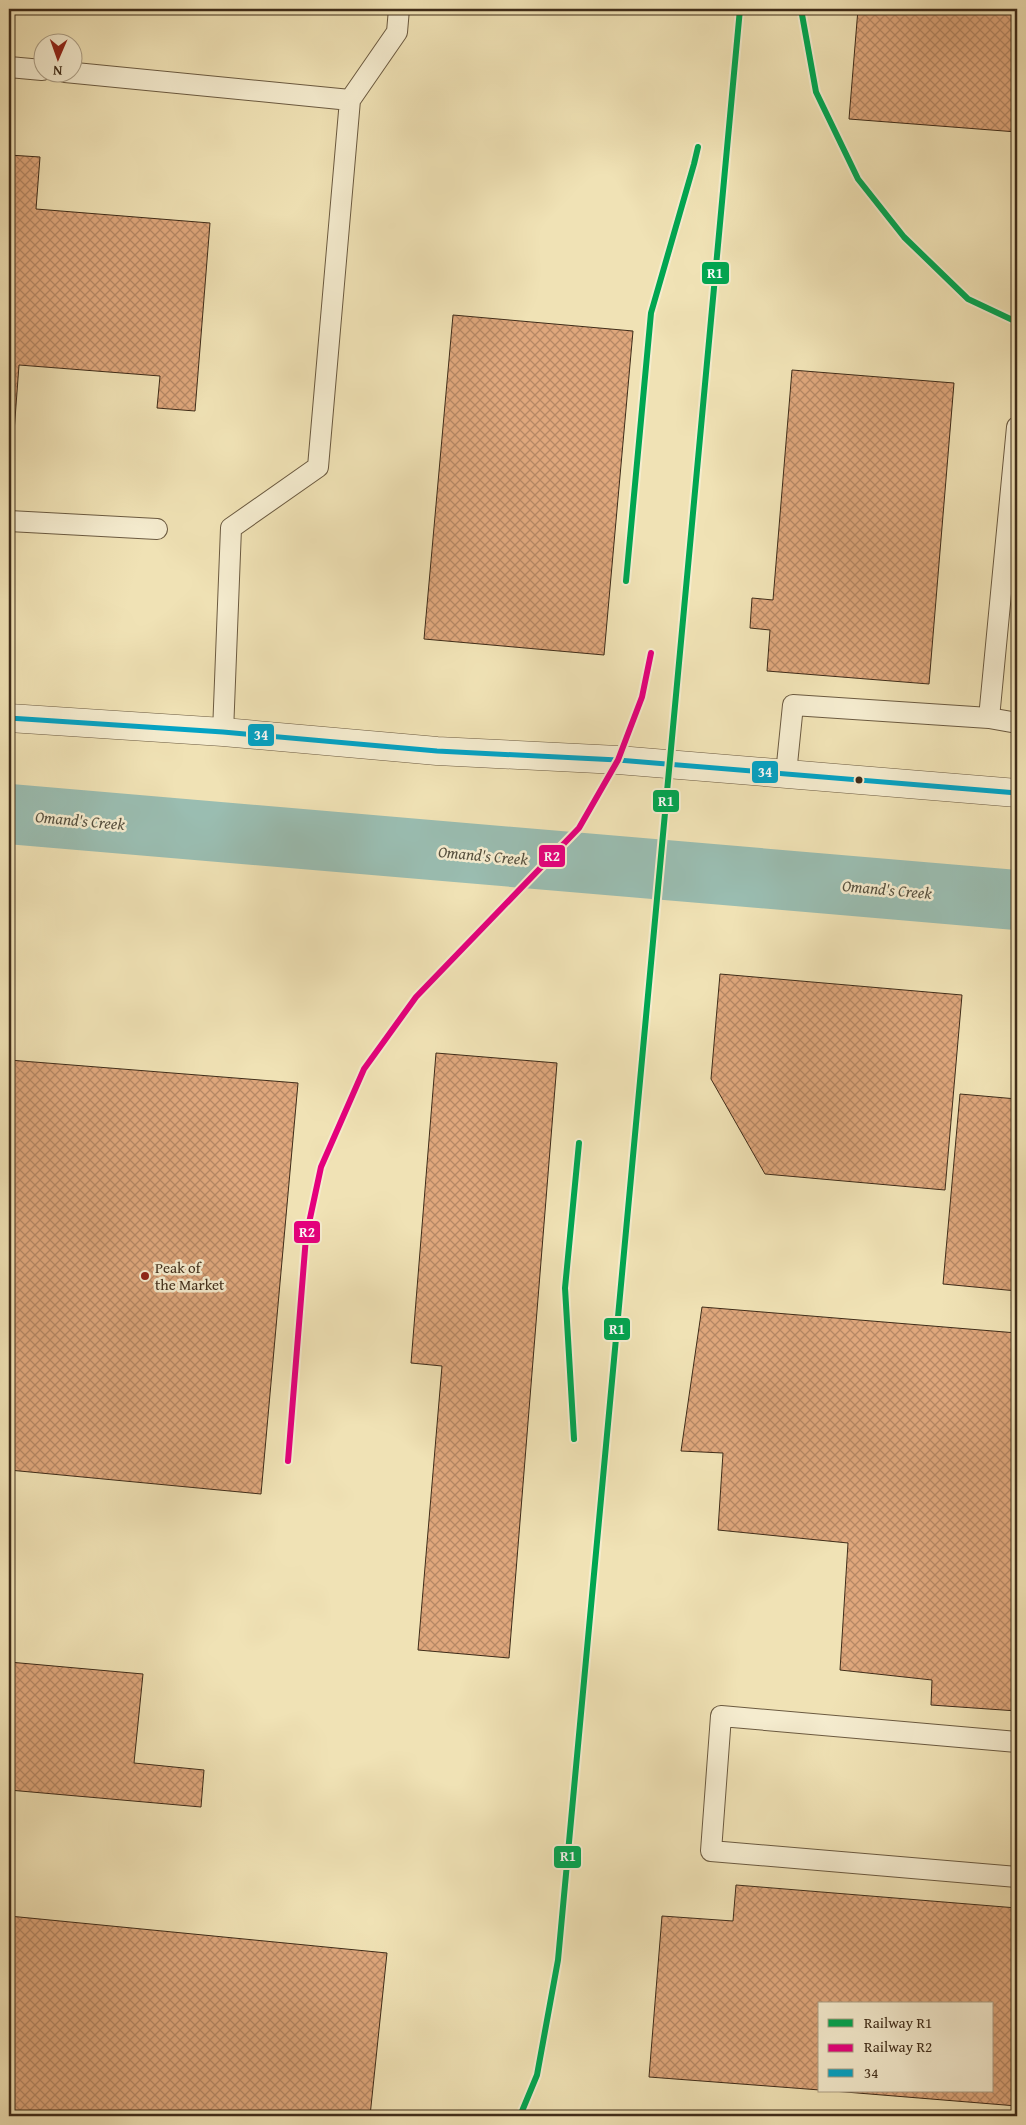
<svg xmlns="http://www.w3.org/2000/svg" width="1026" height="2125" font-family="'Gentium Book Plus',serif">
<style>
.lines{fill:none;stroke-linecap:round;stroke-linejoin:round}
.river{stroke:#9abdb1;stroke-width:60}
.building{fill:url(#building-cross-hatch);stroke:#3f2c19}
.lane-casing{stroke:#6b5a40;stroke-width:22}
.street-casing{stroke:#6b5a40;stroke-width:29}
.lane{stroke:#f5eccf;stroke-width:20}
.street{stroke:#f5eccf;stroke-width:28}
.bus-1-casing{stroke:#f5eccf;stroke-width:9}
.bus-1{stroke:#03a3c5;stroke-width:5}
.rail-1-casing{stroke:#f5eccf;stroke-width:10}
.rail-2-casing{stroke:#f5eccf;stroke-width:10}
.rail-1{stroke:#00a651;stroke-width:6}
.rail-2{stroke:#e5007d;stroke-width:6}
.bus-dot{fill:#3f2c19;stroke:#f5eccf;stroke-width:2}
.poi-dot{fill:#8f2418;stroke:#f5eccf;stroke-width:2}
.labels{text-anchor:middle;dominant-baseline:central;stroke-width:5;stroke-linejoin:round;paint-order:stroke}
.poi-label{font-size:15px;fill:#3f2c19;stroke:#f5eccf;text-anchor:start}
.water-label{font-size:16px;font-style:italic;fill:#56503f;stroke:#f5eccf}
.line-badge{stroke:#f5eccf;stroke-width:2}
.badge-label{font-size:14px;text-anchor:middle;font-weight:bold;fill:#fff}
</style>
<defs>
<pattern id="building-cross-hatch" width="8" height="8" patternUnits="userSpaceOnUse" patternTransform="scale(1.25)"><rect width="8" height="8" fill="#dfa77c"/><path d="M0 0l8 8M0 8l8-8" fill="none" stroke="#b68865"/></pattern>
</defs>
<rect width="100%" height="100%" fill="#f0e2b5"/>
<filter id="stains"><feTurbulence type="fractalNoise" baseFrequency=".004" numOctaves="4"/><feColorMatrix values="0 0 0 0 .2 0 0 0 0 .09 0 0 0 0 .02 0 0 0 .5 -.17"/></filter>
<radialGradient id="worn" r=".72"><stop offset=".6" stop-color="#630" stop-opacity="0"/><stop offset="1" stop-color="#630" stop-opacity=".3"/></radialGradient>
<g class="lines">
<!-- river -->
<path class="river" d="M9,814L1017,900"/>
</g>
<!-- building -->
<path class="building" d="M858,9H1017V132L849,119Z
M9,155L40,157L36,209L210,223L195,411L157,408L160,376L19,365L13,446L9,445Z
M453,315L633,331L604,655L424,639Z
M792,370L954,383L929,684L767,671L770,630L750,628L752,598L773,600Z
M720,974L962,995L945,1190L765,1174L711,1079Z
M436,1053L557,1063L509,1658L418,1650L442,1366L411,1363Z
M9,1060L298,1083L261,1494L9,1470Z
M960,1094L1017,1099V1291L943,1284Z
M702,1307L1017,1333V1711L931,1705L932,1680L840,1670L848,1543L718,1530L723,1453L681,1451Z
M9,1662L143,1674L134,1763L204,1770L201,1807L9,1790Z
M736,1885L1017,1908V2106L833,2091H992V2004H820V2090L649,2077L662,1916L733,1921Z
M9,1916L387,1953L370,2116H9Z"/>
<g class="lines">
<!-- lane casing -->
<g class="lane-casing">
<path id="lane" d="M9,67L42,70
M65,72L350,100L318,467L231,528L223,732
M350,100L397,32L399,9
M9,521L157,529
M989,718L1017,427
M786,774L793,705L989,718L1017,723
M1017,1742L721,1716L711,1851L1017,1877"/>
</g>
<!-- street casing -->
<g class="street-casing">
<path id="street" d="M9,718L223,732L437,751L618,760L1017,793"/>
</g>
<!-- lane -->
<use href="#lane" class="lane"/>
<!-- street -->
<use href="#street" class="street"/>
<!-- bus-1 casing -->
<g class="bus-1-casing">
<path id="bus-1" d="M9,718L223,732L437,751L618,760L1017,793"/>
</g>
<!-- bus-1 -->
<use href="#bus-1" class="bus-1"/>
<!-- rail-1 casing -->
<g class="rail-1-casing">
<path id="rail-1" d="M801,9L816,92L858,179L904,237L968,299L1017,322
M626,581L651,313L694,164L698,147
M574,1439L565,1288L579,1143
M520,2116L537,2075L558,1960L740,9"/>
</g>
<!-- rail-2 casing -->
<g class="rail-2-casing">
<path id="rail-2" d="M288,1461L306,1237L321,1167L364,1069L416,997L579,828L618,760L642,697L651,653"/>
</g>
<!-- rail-1 -->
<use href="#rail-1" class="rail-1"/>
<!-- rail-2 -->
<use href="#rail-2" class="rail-2"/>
</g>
<!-- markers -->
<circle class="bus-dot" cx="859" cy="780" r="4.5"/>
<circle class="poi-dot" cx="145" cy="1276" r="5"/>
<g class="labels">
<!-- poi labels -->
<g class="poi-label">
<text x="155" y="1267">Peak of<tspan x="155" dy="17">the Market</tspan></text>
</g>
<!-- water labels -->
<g class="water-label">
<text transform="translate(80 820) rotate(5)">Omand's Creek</text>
<text transform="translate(483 855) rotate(5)">Omand's Creek</text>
<text transform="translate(887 889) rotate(5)">Omand's Creek</text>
</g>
</g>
<g class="line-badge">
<rect x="701" y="261" width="29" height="24" rx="5" fill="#00a651"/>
<rect x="247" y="723" width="28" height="24" rx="5" fill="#03a3c5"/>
<rect x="751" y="760" width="28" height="24" rx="5" fill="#03a3c5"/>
<rect x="652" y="789" width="28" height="24" rx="5" fill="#00a651"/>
<rect x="538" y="844" width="28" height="24" rx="5" fill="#e5007d"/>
<rect x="293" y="1220" width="28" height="24" rx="5" fill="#e5007d"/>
<rect x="603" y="1317" width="28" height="24" rx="5" fill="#00a651"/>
<rect x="553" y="1845" width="29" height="24" rx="5" fill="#00a651"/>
</g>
<g class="badge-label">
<text x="715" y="278">R1</text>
<text x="261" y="740">34</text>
<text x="765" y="777">34</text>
<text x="666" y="806">R1</text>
<text x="552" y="861">R2</text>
<text x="307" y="1237">R2</text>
<text x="617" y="1334">R1</text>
<text x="568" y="1861">R1</text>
</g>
<!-- margin -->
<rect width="1026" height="2125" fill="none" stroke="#f0e2b5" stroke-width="30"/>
<rect x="10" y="10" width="1006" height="2105" fill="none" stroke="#3f2c19" stroke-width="2.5"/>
<rect x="15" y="15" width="996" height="2095" fill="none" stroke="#3f2c19"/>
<!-- legend -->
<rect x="818" y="2002" width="175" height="90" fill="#f5eccf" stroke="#ac9f86"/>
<rect x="828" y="2019" width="25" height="8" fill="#00a651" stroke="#ac9f86"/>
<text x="864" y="2028" font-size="15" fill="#3f2c19">Railway R1</text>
<rect x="828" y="2044" width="25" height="8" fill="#e5007d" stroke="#ac9f86"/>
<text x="864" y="2052" font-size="15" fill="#3f2c19">Railway R2</text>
<rect x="828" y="2069" width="25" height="8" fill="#03a3c5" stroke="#ac9f86"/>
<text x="864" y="2078" font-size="15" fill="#3f2c19">34</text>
<!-- north arrow -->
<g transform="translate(58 58) rotate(182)"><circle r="24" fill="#f5eccf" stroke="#ac9f86"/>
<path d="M0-4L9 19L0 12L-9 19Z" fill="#8f2418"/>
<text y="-8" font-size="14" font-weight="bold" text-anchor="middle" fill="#3f2c19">N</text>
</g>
<rect width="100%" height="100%" filter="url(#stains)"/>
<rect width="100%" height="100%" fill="url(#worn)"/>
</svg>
